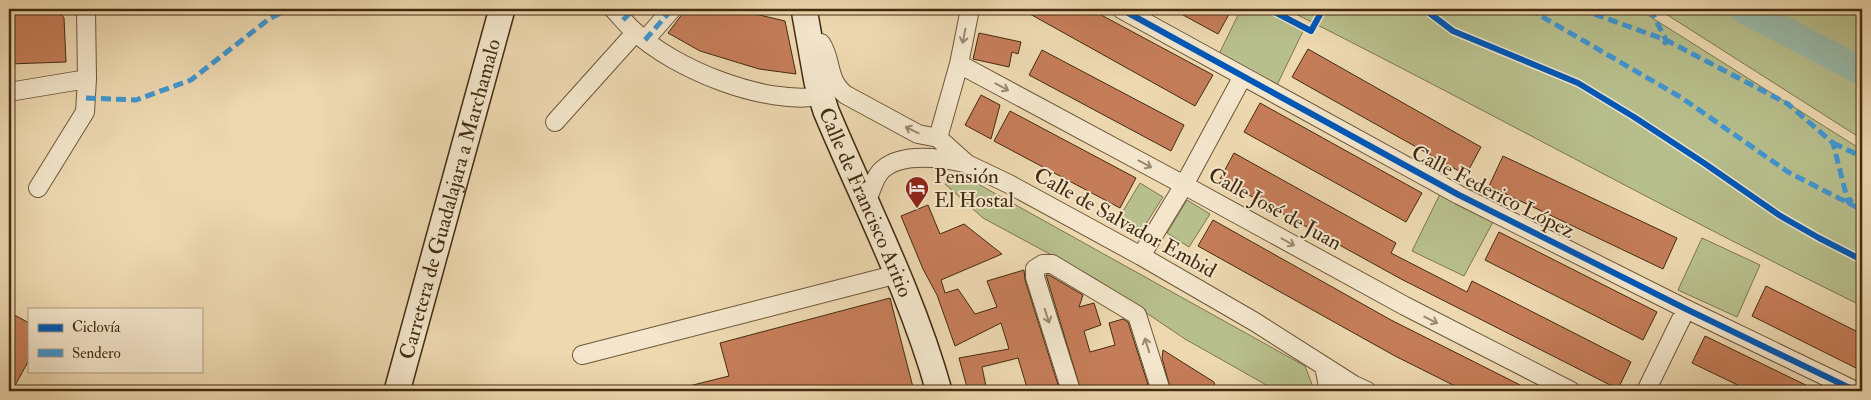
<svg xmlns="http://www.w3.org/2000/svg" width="1871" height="400" font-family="'IM FELL Double Pica',serif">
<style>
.green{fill:#b7bf8c;stroke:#7d754e}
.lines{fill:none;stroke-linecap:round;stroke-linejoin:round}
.river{stroke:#99baaa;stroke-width:28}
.building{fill:#c57d59;stroke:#432b0f}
.street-casing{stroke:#6e5637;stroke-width:20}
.secondary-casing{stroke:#432b0f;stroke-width:28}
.street{stroke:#f3e6cc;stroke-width:18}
.secondary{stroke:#f3e6cc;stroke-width:25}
.quiet{stroke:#4096d2;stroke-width:5;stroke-dasharray:10 5;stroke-linecap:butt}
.cycleway-casing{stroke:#f3e6cc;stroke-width:9}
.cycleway{stroke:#0057b8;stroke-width:6}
.oneway{stroke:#9b886e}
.labels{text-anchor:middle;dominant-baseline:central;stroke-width:4;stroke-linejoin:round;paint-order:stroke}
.poi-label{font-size:21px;fill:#432b0f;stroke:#f3e6cc;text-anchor:start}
.street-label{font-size:21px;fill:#432b0f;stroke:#f3e6cc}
</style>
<rect width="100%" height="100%" fill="#edd8b0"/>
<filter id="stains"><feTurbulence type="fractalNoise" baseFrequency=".004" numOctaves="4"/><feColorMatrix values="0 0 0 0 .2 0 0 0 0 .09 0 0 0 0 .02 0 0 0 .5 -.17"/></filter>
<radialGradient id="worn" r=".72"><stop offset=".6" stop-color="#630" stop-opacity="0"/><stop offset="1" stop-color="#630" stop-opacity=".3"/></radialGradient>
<!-- green -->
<path class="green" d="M1241,9H1273L1306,25L1277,85L1218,56Z
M1286,9H1638L1862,150V306C1668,211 1479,106 1286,9Z
M1658,9H1862V139Z
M953,182L978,184L1305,366L1314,390L1312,391H1277L1185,339L1096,279L983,218L945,184Z
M1140,183L1163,197L1142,230L1120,216Z
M1441,192L1493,222L1464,276L1412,251Z
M1187,200L1210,214L1189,247L1167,233Z
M1702,238L1760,265L1737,317L1678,290Z"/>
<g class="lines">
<!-- river -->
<path class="river" d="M1743,9L1862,71"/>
</g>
<!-- building -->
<path class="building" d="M9,9H57L64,18L66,62L9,64Z
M686,9H734L785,21L796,74L759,69L700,51L668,33Z
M1021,9H1090L1213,75L1195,106Z
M1172,9H1232L1218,34Z
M979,33L1021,42L1018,54L1012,52L1009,67L973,59Z
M1308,49L1481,147L1466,175L1292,77Z
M1042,50L1184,125L1171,151L1029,75Z
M981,95L1000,105L991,139L965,125Z
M1260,103L1422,193L1406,222L1244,132Z
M1010,111L1136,178L1120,208L994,141Z
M1234,153L1396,243L1391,253L1467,292L1472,281L1631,362L1618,389L1401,279L1220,179Z
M1503,156L1677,238L1663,269L1489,186Z
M928,205L940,234L964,224L1002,254L941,280L945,293L958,289L975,314L997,307L987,281L1024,270L1025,280L1060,391H1028L1018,358L982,367L987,391H968L959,358L1009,349L1001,323L955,346L937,295L923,269L901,216Z
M1213,220L1391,320L1532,391H1465L1395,356L1198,246Z
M1499,232L1657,312L1643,340L1485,260Z
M1046,275H1049L1083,295L1079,307L1094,303L1101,325L1084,331L1090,352L1115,345L1109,323L1123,319L1128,322L1150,391H1081Z
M1766,286L1862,334V371L1752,316Z
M890,298L914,391H686L685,387L729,376L720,343Z
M9,312L29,323V360L12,391H9Z
M1705,336L1818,391H1750L1692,363Z
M1163,350L1214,382L1216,391H1171L1162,358Z"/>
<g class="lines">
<!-- street casing -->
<g class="street-casing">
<path id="street" d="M613,9C620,16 626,24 634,31C674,69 766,106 821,96
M1121,9L1459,195L1686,309L1856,391
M645,40L672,9
M821,43C833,61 826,80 846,95L918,134L938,138L967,164L1009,184L1141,256L1255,322L1354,385L1367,391
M959,64L1184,185L1405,306L1571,391
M9,92L87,79
M555,122L635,33
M938,138L959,64L970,9
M38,188L85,112L87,79L86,9
M870,193C873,185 876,175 883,169C903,152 942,158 964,163
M1141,256L1184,185L1243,76
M582,355L898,274
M1324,366L1329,391
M1071,391L1035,277V269L1043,264H1052L1137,315L1161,391
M1646,391L1686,309"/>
</g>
<!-- secondary casing -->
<g class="secondary-casing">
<g id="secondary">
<path id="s1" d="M804,9L817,82L826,111C865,204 912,294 939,391"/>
<path id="s2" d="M397,391L502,9"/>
</g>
</g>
<!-- street -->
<use href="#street" class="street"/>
<!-- secondary -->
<use href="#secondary" class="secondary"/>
<!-- quiet -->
<path class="quiet" d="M1529,9L1682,98L1788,172L1862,210
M1580,9L1666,40L1788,104L1833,143L1848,202L1862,192
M1650,9L1666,40L1663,47
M623,20L634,9
M645,40L672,9
M86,98L136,100L191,80L269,19L288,9
M1833,143L1862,157"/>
<!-- cycleway casing -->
<g class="cycleway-casing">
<path id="cycleway" d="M1121,9L1459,195L1686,309L1856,391
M1269,9L1311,31L1323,9
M1424,9L1453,31L1578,83L1634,117L1704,163L1779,215L1819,238L1862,260"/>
</g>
<!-- cycleway -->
<use href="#cycleway" class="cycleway"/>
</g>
<!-- one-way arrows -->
<defs><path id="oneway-shaft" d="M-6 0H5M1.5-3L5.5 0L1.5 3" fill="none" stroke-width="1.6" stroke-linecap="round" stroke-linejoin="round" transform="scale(1.25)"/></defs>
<g class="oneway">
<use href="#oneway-shaft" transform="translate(964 36) rotate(101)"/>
<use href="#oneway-shaft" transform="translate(1002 87) rotate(28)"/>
<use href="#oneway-shaft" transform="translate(912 130) rotate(-154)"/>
<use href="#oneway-shaft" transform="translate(1145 164) rotate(28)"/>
<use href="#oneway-shaft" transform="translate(1288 242) rotate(29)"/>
<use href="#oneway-shaft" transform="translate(1047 316) rotate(72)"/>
<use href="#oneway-shaft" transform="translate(1431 320) rotate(27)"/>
<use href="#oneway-shaft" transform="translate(1147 345) rotate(-107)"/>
</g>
<!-- icons -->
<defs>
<g id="hotel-pin" transform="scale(1.25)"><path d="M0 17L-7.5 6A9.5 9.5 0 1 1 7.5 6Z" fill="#8f2418" stroke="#f3e6cc"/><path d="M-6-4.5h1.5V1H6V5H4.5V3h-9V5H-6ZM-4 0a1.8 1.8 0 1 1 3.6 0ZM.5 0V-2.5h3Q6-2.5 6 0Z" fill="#fff"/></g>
</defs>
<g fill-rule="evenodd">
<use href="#hotel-pin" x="917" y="188"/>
</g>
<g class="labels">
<!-- poi labels -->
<g class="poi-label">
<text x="934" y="176">Pensión<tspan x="934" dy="24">El Hostal</tspan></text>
</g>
<!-- street labels -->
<g class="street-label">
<text transform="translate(1493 192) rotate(27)">Calle Federico López</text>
<text stroke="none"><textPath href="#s2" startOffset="199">Carretera de Guadalajara a Marchamalo</textPath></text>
<text stroke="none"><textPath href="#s1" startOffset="204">Calle de Francisco Aritio</textPath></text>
<text transform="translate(1275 209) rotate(29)">Calle José de Juan</text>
<text transform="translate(1125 223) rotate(29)">Calle de Salvador Embid</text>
</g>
</g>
<!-- margin -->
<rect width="1871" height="400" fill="none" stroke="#edd8b0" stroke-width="30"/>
<rect x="10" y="10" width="1851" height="380" fill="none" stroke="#432b0f" stroke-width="2.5"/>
<rect x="15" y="15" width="1841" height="370" fill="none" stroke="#432b0f"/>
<!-- legend -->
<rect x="28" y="308" width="175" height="65" fill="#f3e6cc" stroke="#ad9b80"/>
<rect x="38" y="324" width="25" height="8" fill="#0057b8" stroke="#ad9b80"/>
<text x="72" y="332" font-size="15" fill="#432b0f">Ciclovía</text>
<rect x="38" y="349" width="25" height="8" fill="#4096d2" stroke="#ad9b80"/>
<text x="72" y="358" font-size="15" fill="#432b0f">Sendero</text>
<rect width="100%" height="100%" filter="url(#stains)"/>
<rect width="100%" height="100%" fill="url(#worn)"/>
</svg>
